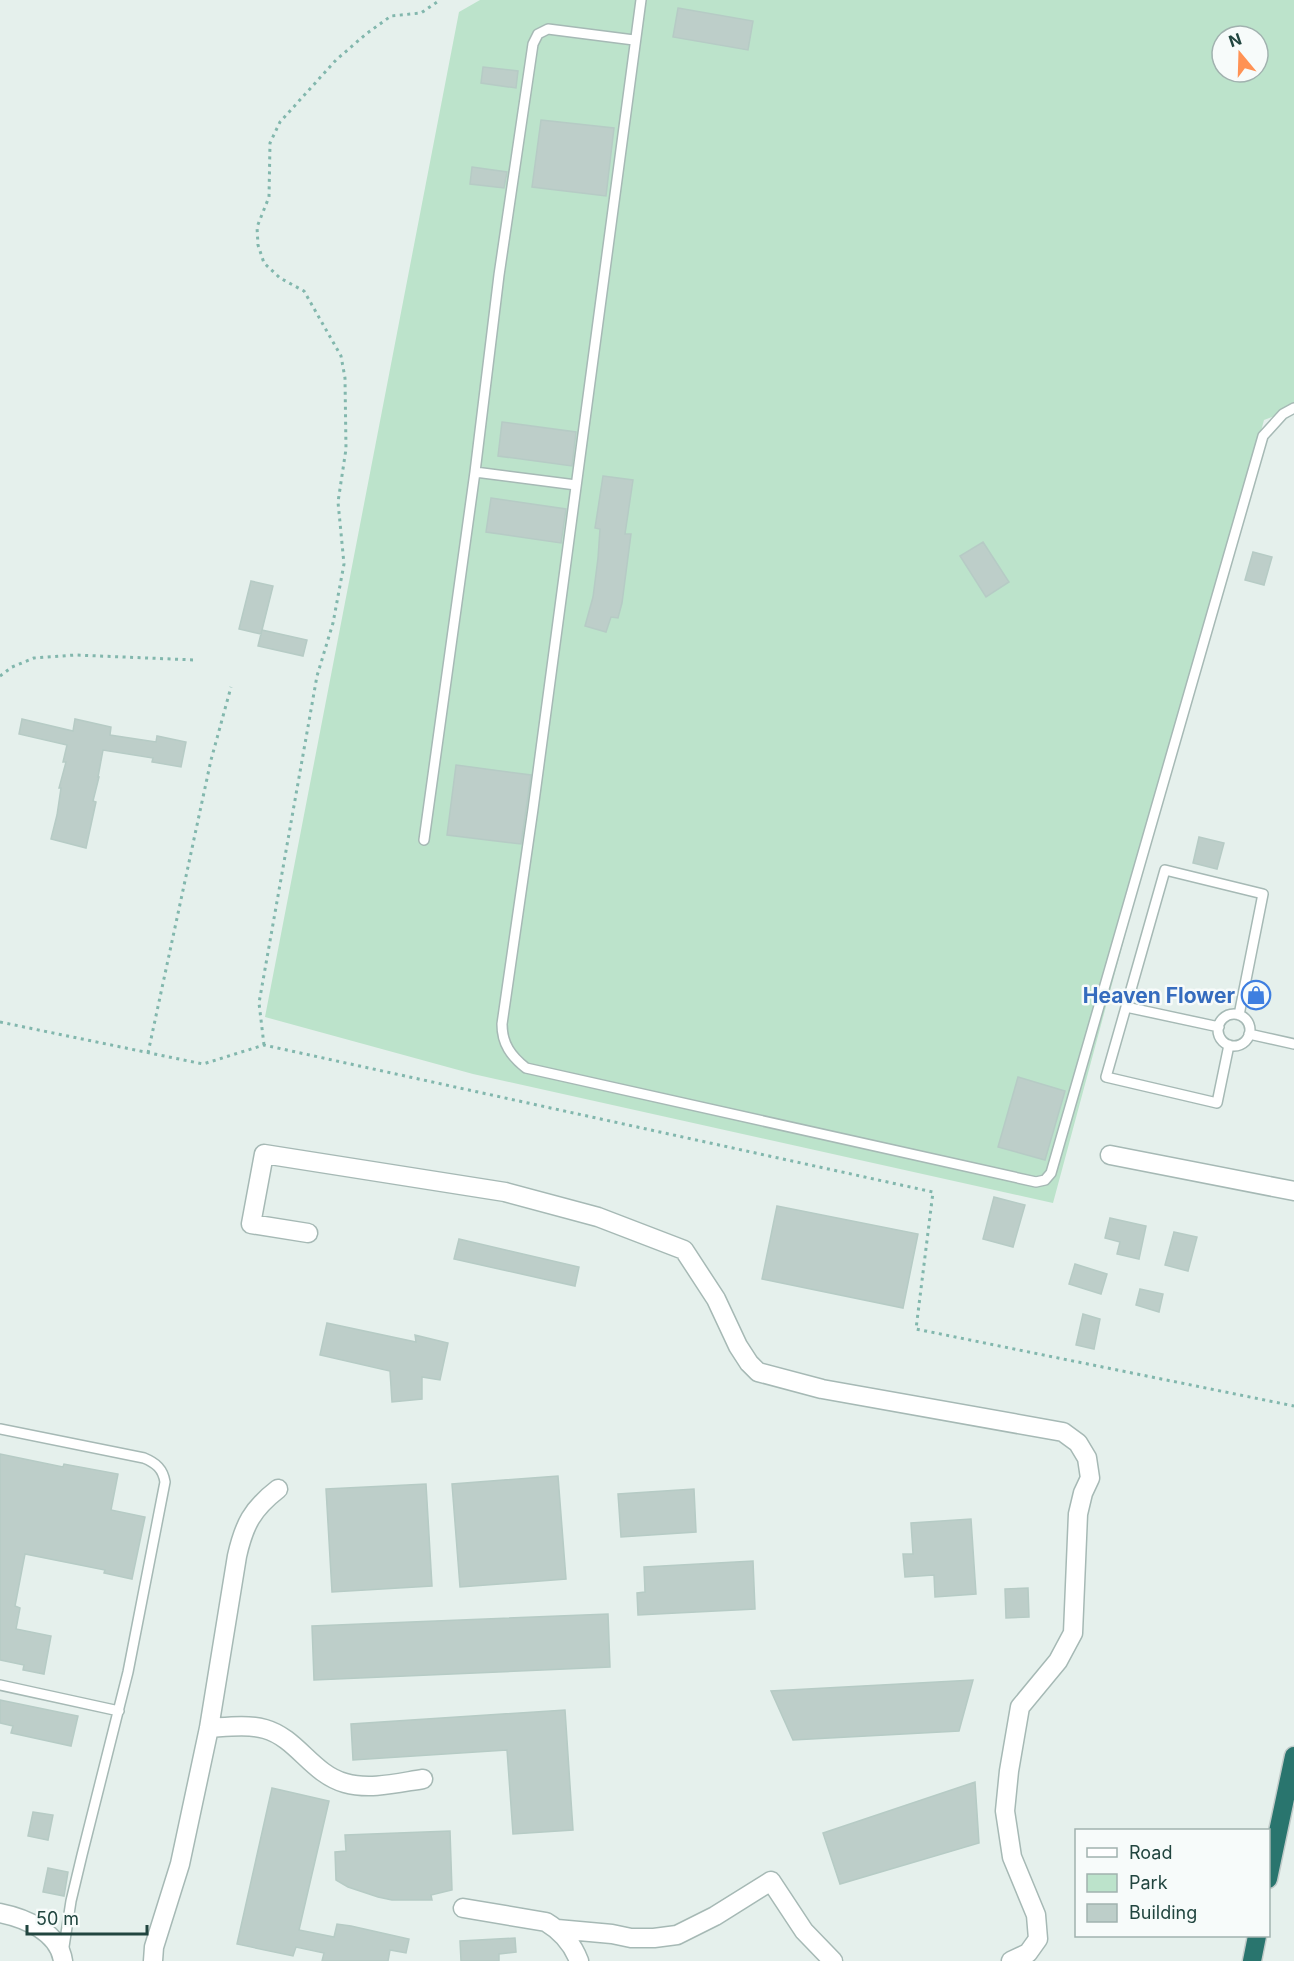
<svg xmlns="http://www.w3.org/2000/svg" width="1294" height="1961" font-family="Inter,sans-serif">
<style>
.green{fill:#bce3cb;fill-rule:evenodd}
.building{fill:#bdcec9;stroke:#b6cbc5;stroke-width:1.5}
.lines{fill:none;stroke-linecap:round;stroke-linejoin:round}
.lane-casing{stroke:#a6b9b5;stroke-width:12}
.street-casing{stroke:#a6b9b5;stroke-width:21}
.highway-casing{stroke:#c1cbc9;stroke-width:21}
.path{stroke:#82b7ad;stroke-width:3;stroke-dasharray:3 4.5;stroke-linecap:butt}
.lane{stroke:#fff;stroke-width:9}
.street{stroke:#fff;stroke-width:18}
.highway{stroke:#29756e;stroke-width:18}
.labels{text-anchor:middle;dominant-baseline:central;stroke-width:5;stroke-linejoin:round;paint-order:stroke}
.shop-label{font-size:21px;font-weight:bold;fill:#366cbe;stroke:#f7fbfa;text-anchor:end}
</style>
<rect width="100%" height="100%" fill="#e5f0ec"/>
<!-- green -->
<path class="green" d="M480,0H1294V409L1264,420L1053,1203L473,1074L265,1017L459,12ZM1222,36H1258V72H1222Z"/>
<!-- building -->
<path class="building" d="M678,8L753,21L748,50L673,37Z
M483,67L518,71L516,88L481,83Z
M541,120L614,128L606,196L532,187Z
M472,167L507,172L504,188L470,184Z
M502,422L576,432L572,466L498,456Z
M603,476L633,480L625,534H631L622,603L618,618L611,617L606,632L585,626L593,597L598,558L600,529L595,528Z
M491,498L566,509L561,543L486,532Z
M983,542L1009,582L986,597L960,556Z
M1253,552L1272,557L1264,585L1245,580Z
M251,581L273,586L261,634L239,629Z
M262,630L307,640L303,656L258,646Z
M22,719L73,731L75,719L111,727L110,735L156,742L157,736L186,742L181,767L152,762L153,758L103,750L98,777H99L93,801L96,802L86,848L51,839L57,815L61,788H59L66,762H63L67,745L19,734Z
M456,765L531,775L521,844L447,835Z
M1199,837L1224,843L1217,869L1193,863Z
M1018,1077L1065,1091L1045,1160L998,1147Z
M994,1197L1025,1205L1013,1247L983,1239Z
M777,1206L918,1234L903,1308L762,1279Z
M1110,1218L1146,1226L1139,1259L1117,1254L1120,1242L1105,1238Z
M1174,1232L1197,1237L1188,1271L1165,1265Z
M459,1239L579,1267L575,1286L454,1259Z
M1075,1264L1107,1274L1101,1294L1069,1284Z
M1140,1289L1163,1294L1159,1312L1136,1305Z
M1083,1314L1100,1319L1094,1349L1076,1345Z
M327,1323L416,1342L415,1335L448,1343L440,1380L422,1377V1399L392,1402L390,1371L320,1355Z
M0,1454L63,1467L64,1464L118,1474L111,1510L145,1517L132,1579L104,1573L105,1570L25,1554L15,1606L20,1608L16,1629L51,1636L44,1674L23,1670L24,1665L0,1660Z
M558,1476L566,1579L460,1587L452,1484Z
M426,1484L432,1586L332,1592L326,1489Z
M694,1489L696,1532L621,1537L618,1494Z
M971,1519L976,1594L935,1597L934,1575L905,1577L903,1554H913L911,1523Z
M753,1561L755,1609L638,1615L637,1593L645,1592L644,1567Z
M1028,1588L1029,1617L1006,1618L1005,1589Z
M608,1614L610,1667L314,1680L312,1626Z
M973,1680L959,1731L793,1740L771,1691Z
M0,1700L78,1716L71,1746L11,1733L13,1726L0,1723Z
M565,1710L573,1830L513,1834L507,1750L353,1760L351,1724Z
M975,1782L979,1843L840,1884L823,1833Z
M272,1788L329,1801L299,1930L334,1937L337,1924L351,1926L409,1939L406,1953L390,1950L388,1961H322L324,1953L296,1947L293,1956L237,1944Z
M33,1812L53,1815L48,1840L28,1836Z
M450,1831L452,1890L431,1895L432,1900H392L378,1897L348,1887L336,1880L335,1852L346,1851L345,1835Z
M48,1868L68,1872L64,1896L43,1892Z
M515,1938L516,1952L499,1954V1961H461L460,1941Z"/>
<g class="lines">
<!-- lane casing -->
<g class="lane-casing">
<path id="lane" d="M641,0L533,809L502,1024C502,1044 511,1056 526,1068L1036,1182L1045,1180L1051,1173L1263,436L1283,414L1294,408
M475,472L576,485
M424,840L475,472L499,275L533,44L538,34L548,29L634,40
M1126,1007L1106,1077L1217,1103L1229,1045
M1218 1030a16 16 0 1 1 32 0a16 16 0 1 1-32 0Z
M1219,1027L1126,1007L1165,870L1263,894L1239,1015
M1249,1034L1294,1044
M0,1429L144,1458C156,1463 163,1469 165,1482L128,1672L82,1855L71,1901L63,1953
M0,1685L119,1711"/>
</g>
<!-- street casing -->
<g class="street-casing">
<path id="street" d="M1110,1155L1294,1191
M308,1233L251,1224L264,1154L505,1192L598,1217L684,1250L716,1299L738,1346L749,1363L758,1372L822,1389L1063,1432L1078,1443L1087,1458L1090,1478L1083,1493L1078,1514L1073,1633L1058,1661L1020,1707L1009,1771L1005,1811L1012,1857L1036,1915L1038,1939L1028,1953L1011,1961
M209,1728C226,1727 247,1724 265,1729C297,1738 312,1774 345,1783C370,1790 397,1783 423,1779
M463,1908L546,1922C561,1931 573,1945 579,1961
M0,1913C25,1918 59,1932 63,1961
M557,1929L612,1934L631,1938H654L677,1935L715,1916L771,1881L804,1931L833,1961
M153,1961L154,1947L180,1864L209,1728L237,1556C244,1525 252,1509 278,1489"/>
</g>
<!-- highway casing -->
<g class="highway-casing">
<path id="highway" d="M1268,1879L1294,1756
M1252,1961L1257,1936"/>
</g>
<!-- path -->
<path class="path" d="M0,676L12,667L34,658L75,655L195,660
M0,1022L203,1064L264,1045L933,1192L916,1329L1294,1406
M264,1045L259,1003L317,676L333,623L344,564L338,502L346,449L345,378L341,356L304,291L280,278L264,263L258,245L257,227L269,197L270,143L280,122L336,60L366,34L391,16L421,13L440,0
M148,1053L211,760L231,687"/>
<!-- lane -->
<use href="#lane" class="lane"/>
<!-- street -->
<use href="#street" class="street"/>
<!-- highway -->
<use href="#highway" class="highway"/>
</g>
<!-- icons -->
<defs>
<g id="shop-ring" transform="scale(1.5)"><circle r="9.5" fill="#f7fbfa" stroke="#3f7fe0" stroke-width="1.5"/><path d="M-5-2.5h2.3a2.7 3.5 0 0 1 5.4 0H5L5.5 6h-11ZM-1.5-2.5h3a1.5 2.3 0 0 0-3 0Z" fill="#3f7fe0"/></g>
</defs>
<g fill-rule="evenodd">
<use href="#shop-ring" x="1256" y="995"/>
</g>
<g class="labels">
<!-- shop labels -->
<g class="shop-label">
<text x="1235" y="995">Heaven Flower</text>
</g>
</g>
<!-- legend -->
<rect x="1075" y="1829" width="195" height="108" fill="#f7fbfa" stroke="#a1b2af" stroke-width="1.5"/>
<rect x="1087" y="1848" width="30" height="9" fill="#ffffff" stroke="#a1b2af" stroke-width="1.5"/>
<text x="1129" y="1859" font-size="18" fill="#21453f">Road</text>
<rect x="1087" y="1874" width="30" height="18" fill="#bce3cb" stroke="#a1b2af" stroke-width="1.5"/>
<text x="1129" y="1889" font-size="18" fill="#21453f">Park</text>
<rect x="1087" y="1904" width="30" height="18" fill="#bdcec9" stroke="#a1b2af" stroke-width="1.5"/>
<text x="1129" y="1919" font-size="18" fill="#21453f">Building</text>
<!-- north arrow -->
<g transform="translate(1240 54) rotate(341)"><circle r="28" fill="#f7fbfa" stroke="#a1b2af" stroke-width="1.5"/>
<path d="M0-4.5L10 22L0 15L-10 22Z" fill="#ff9254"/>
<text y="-9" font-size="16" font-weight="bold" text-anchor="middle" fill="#21453f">N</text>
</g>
<!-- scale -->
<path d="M27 1925v9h120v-9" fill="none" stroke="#21453f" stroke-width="3"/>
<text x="36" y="1925" font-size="18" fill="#21453f" stroke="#f7fbfa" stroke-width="4.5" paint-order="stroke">50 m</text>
</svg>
